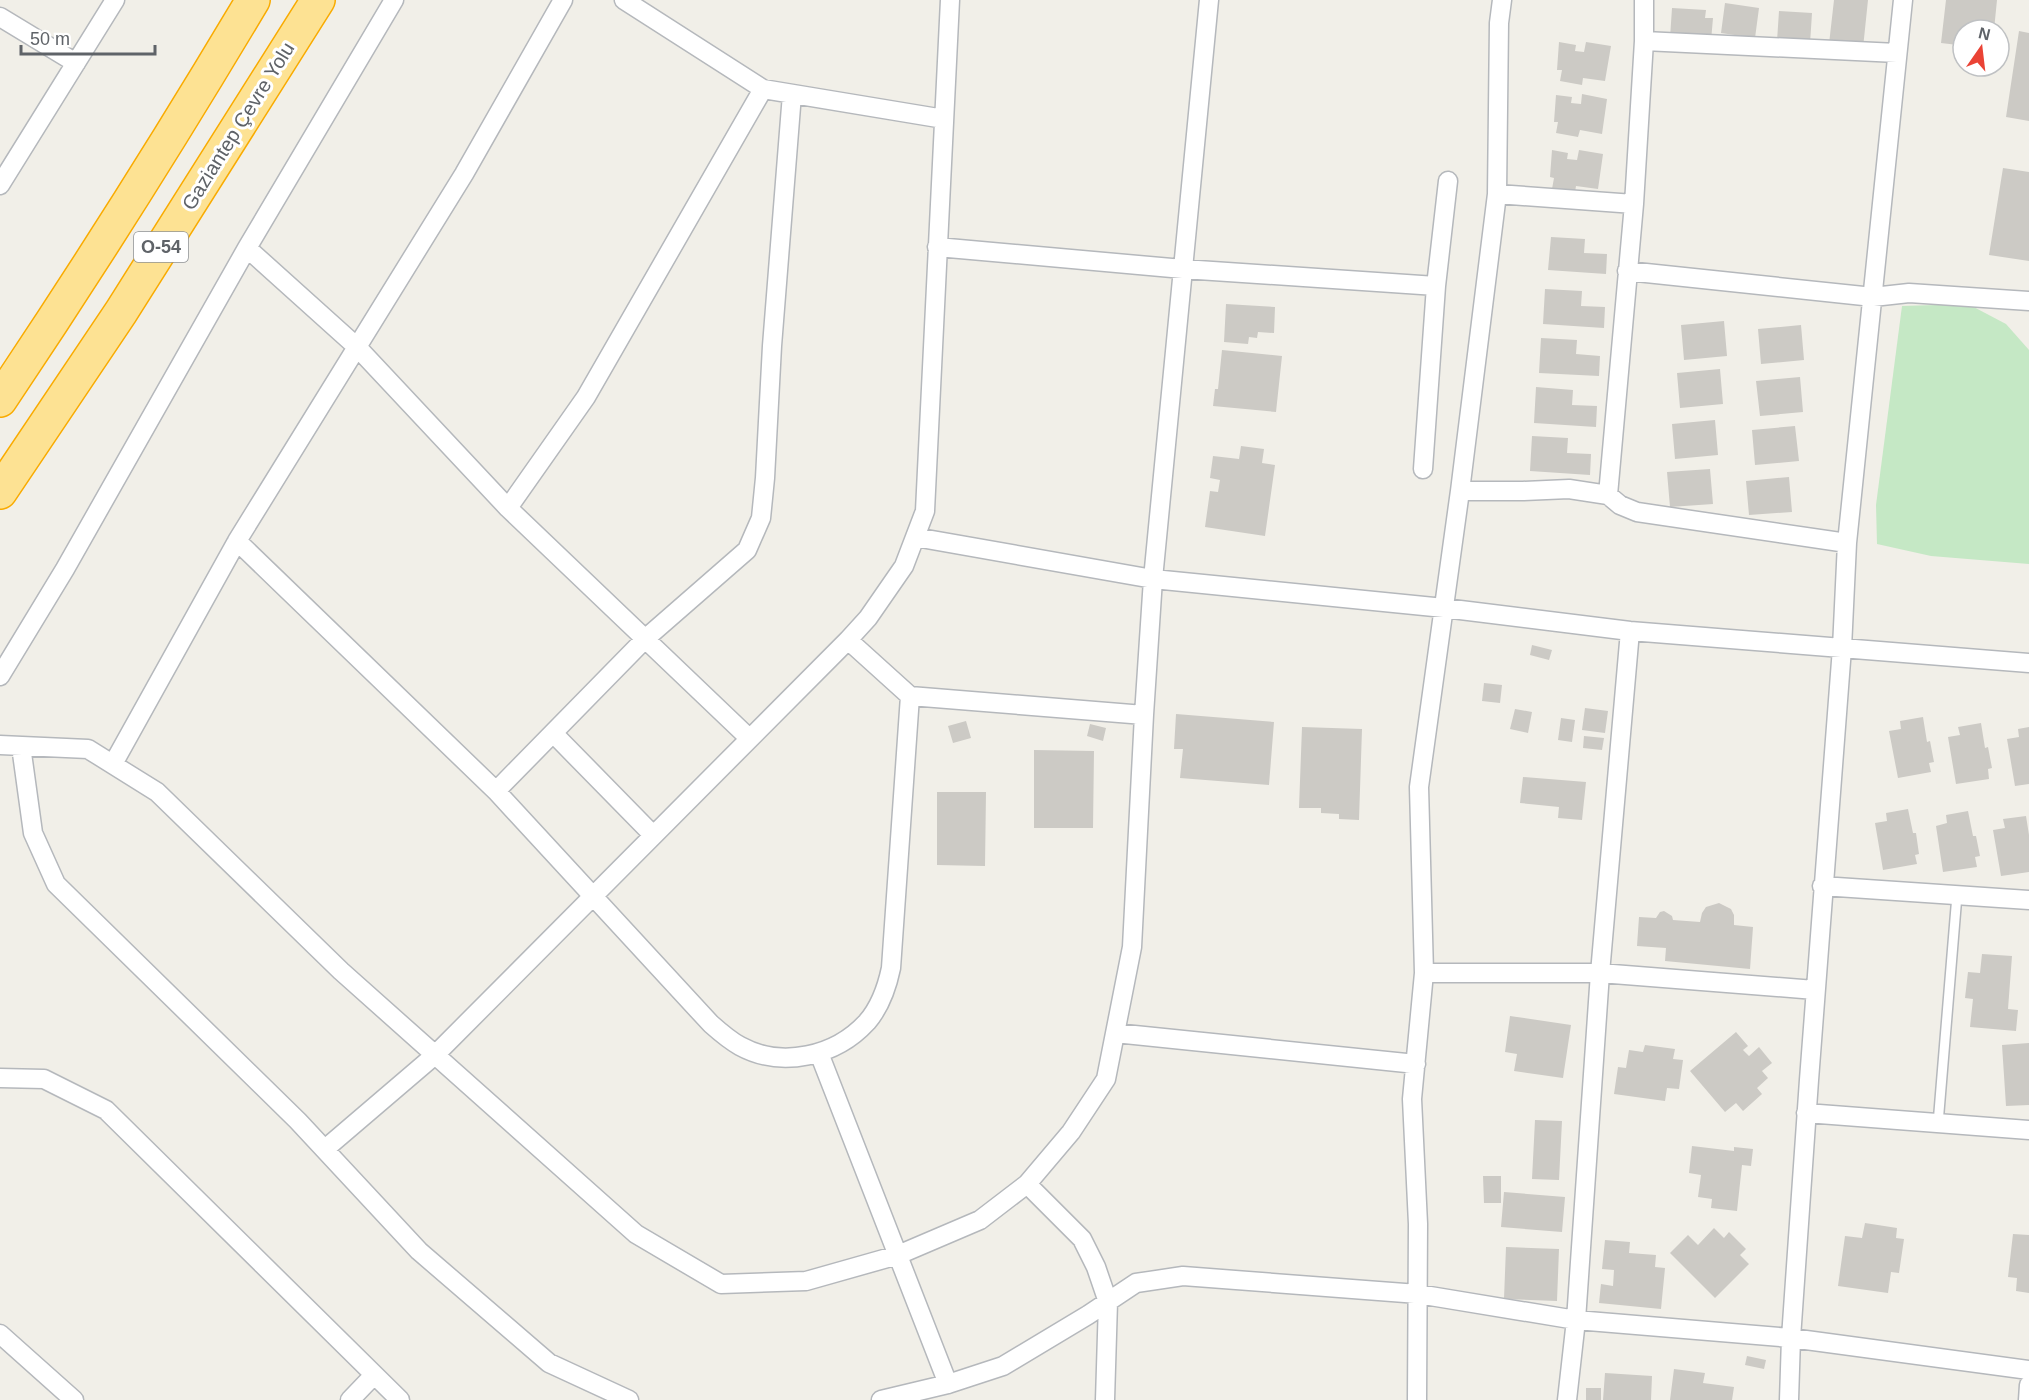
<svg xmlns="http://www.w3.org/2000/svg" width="2029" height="1400" font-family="Helvetica,sans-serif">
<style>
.green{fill:#c5e8c5}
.building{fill:#cccac5}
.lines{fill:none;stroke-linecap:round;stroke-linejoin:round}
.service-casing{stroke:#b5b8bc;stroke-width:12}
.minor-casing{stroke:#b5b8bc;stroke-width:21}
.motorway-casing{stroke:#f9ab00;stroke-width:36}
.service{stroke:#fff;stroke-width:9}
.minor{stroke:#fff;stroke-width:18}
.motorway{stroke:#fde293;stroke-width:33}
.labels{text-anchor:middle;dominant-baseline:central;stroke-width:6;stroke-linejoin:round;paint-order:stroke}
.shield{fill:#fff;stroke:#8f9295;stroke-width:1.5}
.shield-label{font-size:18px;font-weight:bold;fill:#5f6368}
.street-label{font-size:20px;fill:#5f6368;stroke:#fff}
</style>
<rect width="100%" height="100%" fill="#f1efe8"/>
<!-- green -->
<path class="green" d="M1968,304L2006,324L2029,350V564L1931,556L1877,544L1876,505L1902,306Z"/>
<!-- building -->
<path class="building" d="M1834,0H1868L1863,48L1829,44Z
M1946,0H1997L1994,30H1963V54L1957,53L1958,45L1941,43Z
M1725,3L1759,8L1755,38L1721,33Z
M1672,8L1706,10L1705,18H1713L1711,41L1670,38Z
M1779,11L1812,13L1810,44L1777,41Z
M2019,31L2029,33V121L2006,117Z
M1559,42L1576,45L1575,51L1584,52L1586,42L1611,46L1605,81L1583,78L1582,85L1560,81L1562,70H1557Z
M1582,94L1607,99L1602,134L1580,130L1578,137L1556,133L1558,122H1554L1556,95L1572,97L1571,103L1581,104Z
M1552,150L1568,153L1567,159L1577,160L1579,150L1603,154L1598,189L1576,186L1575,192L1552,189L1554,178L1550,177Z
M2003,168L2029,172V261L1989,255Z
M1551,237L1585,239L1584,253L1607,254L1606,274L1548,270Z
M1545,289L1582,291L1581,306L1605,307L1604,328L1543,324Z
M1226,304L1275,307L1274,333L1258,332L1257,338L1249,337L1248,344L1224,342Z
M1724,321L1727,356L1684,360L1681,325Z
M1801,325L1804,360L1761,364L1758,329Z
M1541,338L1577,340L1576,354L1600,356L1599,376L1539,373Z
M1222,350L1282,356L1276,412L1213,406L1215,389H1218Z
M1720,369L1723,404L1680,408L1677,373Z
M1800,377L1803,412L1760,416L1756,381Z
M1536,387L1573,390L1572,405L1597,406L1596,427L1534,423Z
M1715,420L1718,455L1675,459L1672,424Z
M1795,426L1799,461L1755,465L1752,430Z
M1532,436L1568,438L1567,453L1591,454L1590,475L1530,471Z
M1241,446L1264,449L1262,463L1275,465L1265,536L1205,527L1210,491L1218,492L1220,480L1210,478L1213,456L1239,459Z
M1710,469L1713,504L1670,507L1667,472Z
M1789,477L1792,512L1749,515L1746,481Z
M1532,645L1552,650L1549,660L1530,655Z
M1484,683L1502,685L1500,703L1482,701Z
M1585,708L1608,711L1605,733L1582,730Z
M1515,709L1532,712L1528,733L1510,729Z
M1176,714L1274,722L1269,785L1180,778L1183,749H1174Z
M1923,717L1927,742L1930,741L1934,762L1929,763L1931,772L1898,778L1889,731L1901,729L1900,721Z
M1561,718L1575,720L1572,742L1558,740Z
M966,721L971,738L953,743L948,726Z
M1981,723L1985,748L1988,747L1992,768L1988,769L1989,779L1956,784L1948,737L1960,735L1958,727Z
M1090,724L1106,728L1103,741L1087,736Z
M1302,727L1362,729L1359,820L1339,819V814L1321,813V808H1299Z
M2029,727V784L2015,786L2007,739L2019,737L2018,729Z
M1584,736L1604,738L1602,750L1583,748Z
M1034,750L1094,751L1093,828H1034Z
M1523,777L1586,782L1582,820L1558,818L1559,807L1520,803Z
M937,792H986L985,866L937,865Z
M1908,809L1913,833H1916L1919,854L1915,855L1917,864L1883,870L1875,823L1887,821L1886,813Z
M1968,811L1973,836H1976L1980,856L1975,857L1977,867L1943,872L1936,826L1947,823L1946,815Z
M2026,816L2029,835V872L2001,876L1993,830L2005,828L2003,819Z
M1719,903L1731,909L1734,915V925L1753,927L1750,969L1665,961L1666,948L1637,946L1639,917L1656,918L1660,912L1664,911L1672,916L1673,920L1700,922L1702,913L1706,907Z
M1982,954L2012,956L2008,1009L2018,1010L2016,1031L1970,1027L1973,999L1965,998L1968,972L1980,973Z
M1510,1016L1571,1025L1563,1078L1514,1071L1517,1054L1505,1052Z
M1736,1032L1748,1046L1743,1050L1749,1056L1759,1047L1772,1063L1762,1071L1768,1078L1757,1088L1762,1094L1743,1111L1736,1103L1725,1112L1690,1071Z
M2029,1043V1105L2006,1106L2002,1045Z
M1645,1045L1675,1049L1673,1059L1683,1060L1679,1089L1667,1088L1665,1101L1614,1094L1618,1067L1626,1068L1629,1050L1643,1052Z
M1535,1120L1562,1121L1559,1180L1532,1179Z
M1692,1146L1734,1151V1147L1753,1149L1751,1166L1742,1165L1737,1211L1711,1208L1712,1199L1698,1197L1701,1175L1689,1173Z
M1483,1176H1501V1203H1484Z
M1504,1192L1565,1197L1562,1232L1501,1227Z
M1865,1223L1897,1228L1896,1238L1904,1239L1899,1273L1891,1272L1888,1293L1838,1286L1845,1236L1862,1238Z
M1714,1228L1724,1238L1729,1232L1746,1249L1740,1255L1749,1264L1715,1298L1670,1253L1688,1235L1698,1245Z
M2013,1234L2029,1235V1293L2016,1291L2017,1278L2008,1277Z
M1605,1240L1630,1242L1629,1253L1656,1255L1655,1267L1665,1268L1661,1309L1599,1303L1601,1284L1613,1286L1614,1270L1602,1269Z
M1506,1247L1559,1249L1557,1301L1504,1299Z
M1747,1356L1766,1360L1764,1369L1745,1365Z
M1674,1369L1705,1373L1703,1383L1734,1387L1732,1400H1670Z
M1605,1373L1652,1376L1651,1400H1603Z
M1586,1388H1601V1400H1586Z"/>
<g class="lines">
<!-- service casing -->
<g class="service-casing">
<path id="service" d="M1938,1124L1957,895"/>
</g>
<!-- minor casing -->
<g class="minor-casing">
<path id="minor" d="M624,0L763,89L944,119
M0,17L76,63
M1644,41L1897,53
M0,185L115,0
M1497,194L1634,204
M937,247L1183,269L1436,286
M247,248L357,347L508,508L749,738
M1627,271L1873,297L1909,293L2029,301
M1423,469L1436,286L1448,181
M1460,491H1523L1569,489L1608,495L1620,505L1637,512L1847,543
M1608,495L1634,204L1644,41V0
M508,508L586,397L763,89
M915,537L1153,579L1444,608L1630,631L2029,663
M237,541L496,791L711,1024C720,1032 729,1040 740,1046C782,1069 836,1056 867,1022C880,1007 887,987 891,968L910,696
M848,640L910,696L1144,715
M0,676L65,569L247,248L394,0
M553,733L653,835
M0,745L88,749L157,792L341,971L636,1234L721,1284L806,1281L898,1255L980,1220L1027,1184L1071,1132L1106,1079L1132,947L1144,715L1153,579L1209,0
M21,746L33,833L56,884L298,1121L419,1251L549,1363L629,1400
M113,764L237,541L464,174L563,0
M496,791L645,639L747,550L761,518L765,478L772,346L792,94
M1822,886L2029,900
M1424,973H1600L1815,990
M1115,1033L1416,1064
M819,1053L948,1384
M0,1078L44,1079L106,1110L400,1400
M1806,1113L2029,1130
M325,1149L435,1055L848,640L868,618L904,566L925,511L950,0
M1027,1184L1082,1239L1096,1267L1108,1302L1105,1400
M0,1334L74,1400
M350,1400L374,1375
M881,1400L948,1384L1003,1366L1088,1315L1136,1283L1183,1276L1418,1294L1576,1320L1791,1338L2029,1370
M1417,1400L1418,1224L1412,1099L1424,973L1419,787L1460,491L1497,194L1499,23L1502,0
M1567,1400L1576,1320L1600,973L1630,631
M1789,1400L1791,1338L1809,1080L1842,648L1847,543L1903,0
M2028,1400L2029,1385"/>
</g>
<!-- motorway casing -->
<g class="motorway-casing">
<path id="motorway" d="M0,400C88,269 172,136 253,0
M0,492L121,312L318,0"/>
</g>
<!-- service -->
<use href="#service" class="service"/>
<!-- minor -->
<use href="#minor" class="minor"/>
<!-- motorway -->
<use href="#motorway" class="motorway"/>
</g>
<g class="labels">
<!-- shield labels -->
<rect class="shield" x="134" y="232" width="54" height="30" rx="4.5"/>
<g class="shield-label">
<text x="161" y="247">O-54</text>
</g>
<!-- street labels -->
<g class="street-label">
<text transform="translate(238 126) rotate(-58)">Gaziantep Çevre Yolu</text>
</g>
</g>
<!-- north arrow -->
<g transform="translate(1981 48) rotate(14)"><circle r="28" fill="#ffffff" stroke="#bfc1c3" stroke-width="1.5"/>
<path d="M0-4.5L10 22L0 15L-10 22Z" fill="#ea4335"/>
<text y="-9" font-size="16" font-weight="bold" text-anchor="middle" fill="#5f6368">N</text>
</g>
<!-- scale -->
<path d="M21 45v9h134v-9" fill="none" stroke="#5f6368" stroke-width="3"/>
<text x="30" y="45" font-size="18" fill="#5f6368" stroke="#ffffff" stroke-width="4.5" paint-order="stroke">50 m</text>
</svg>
